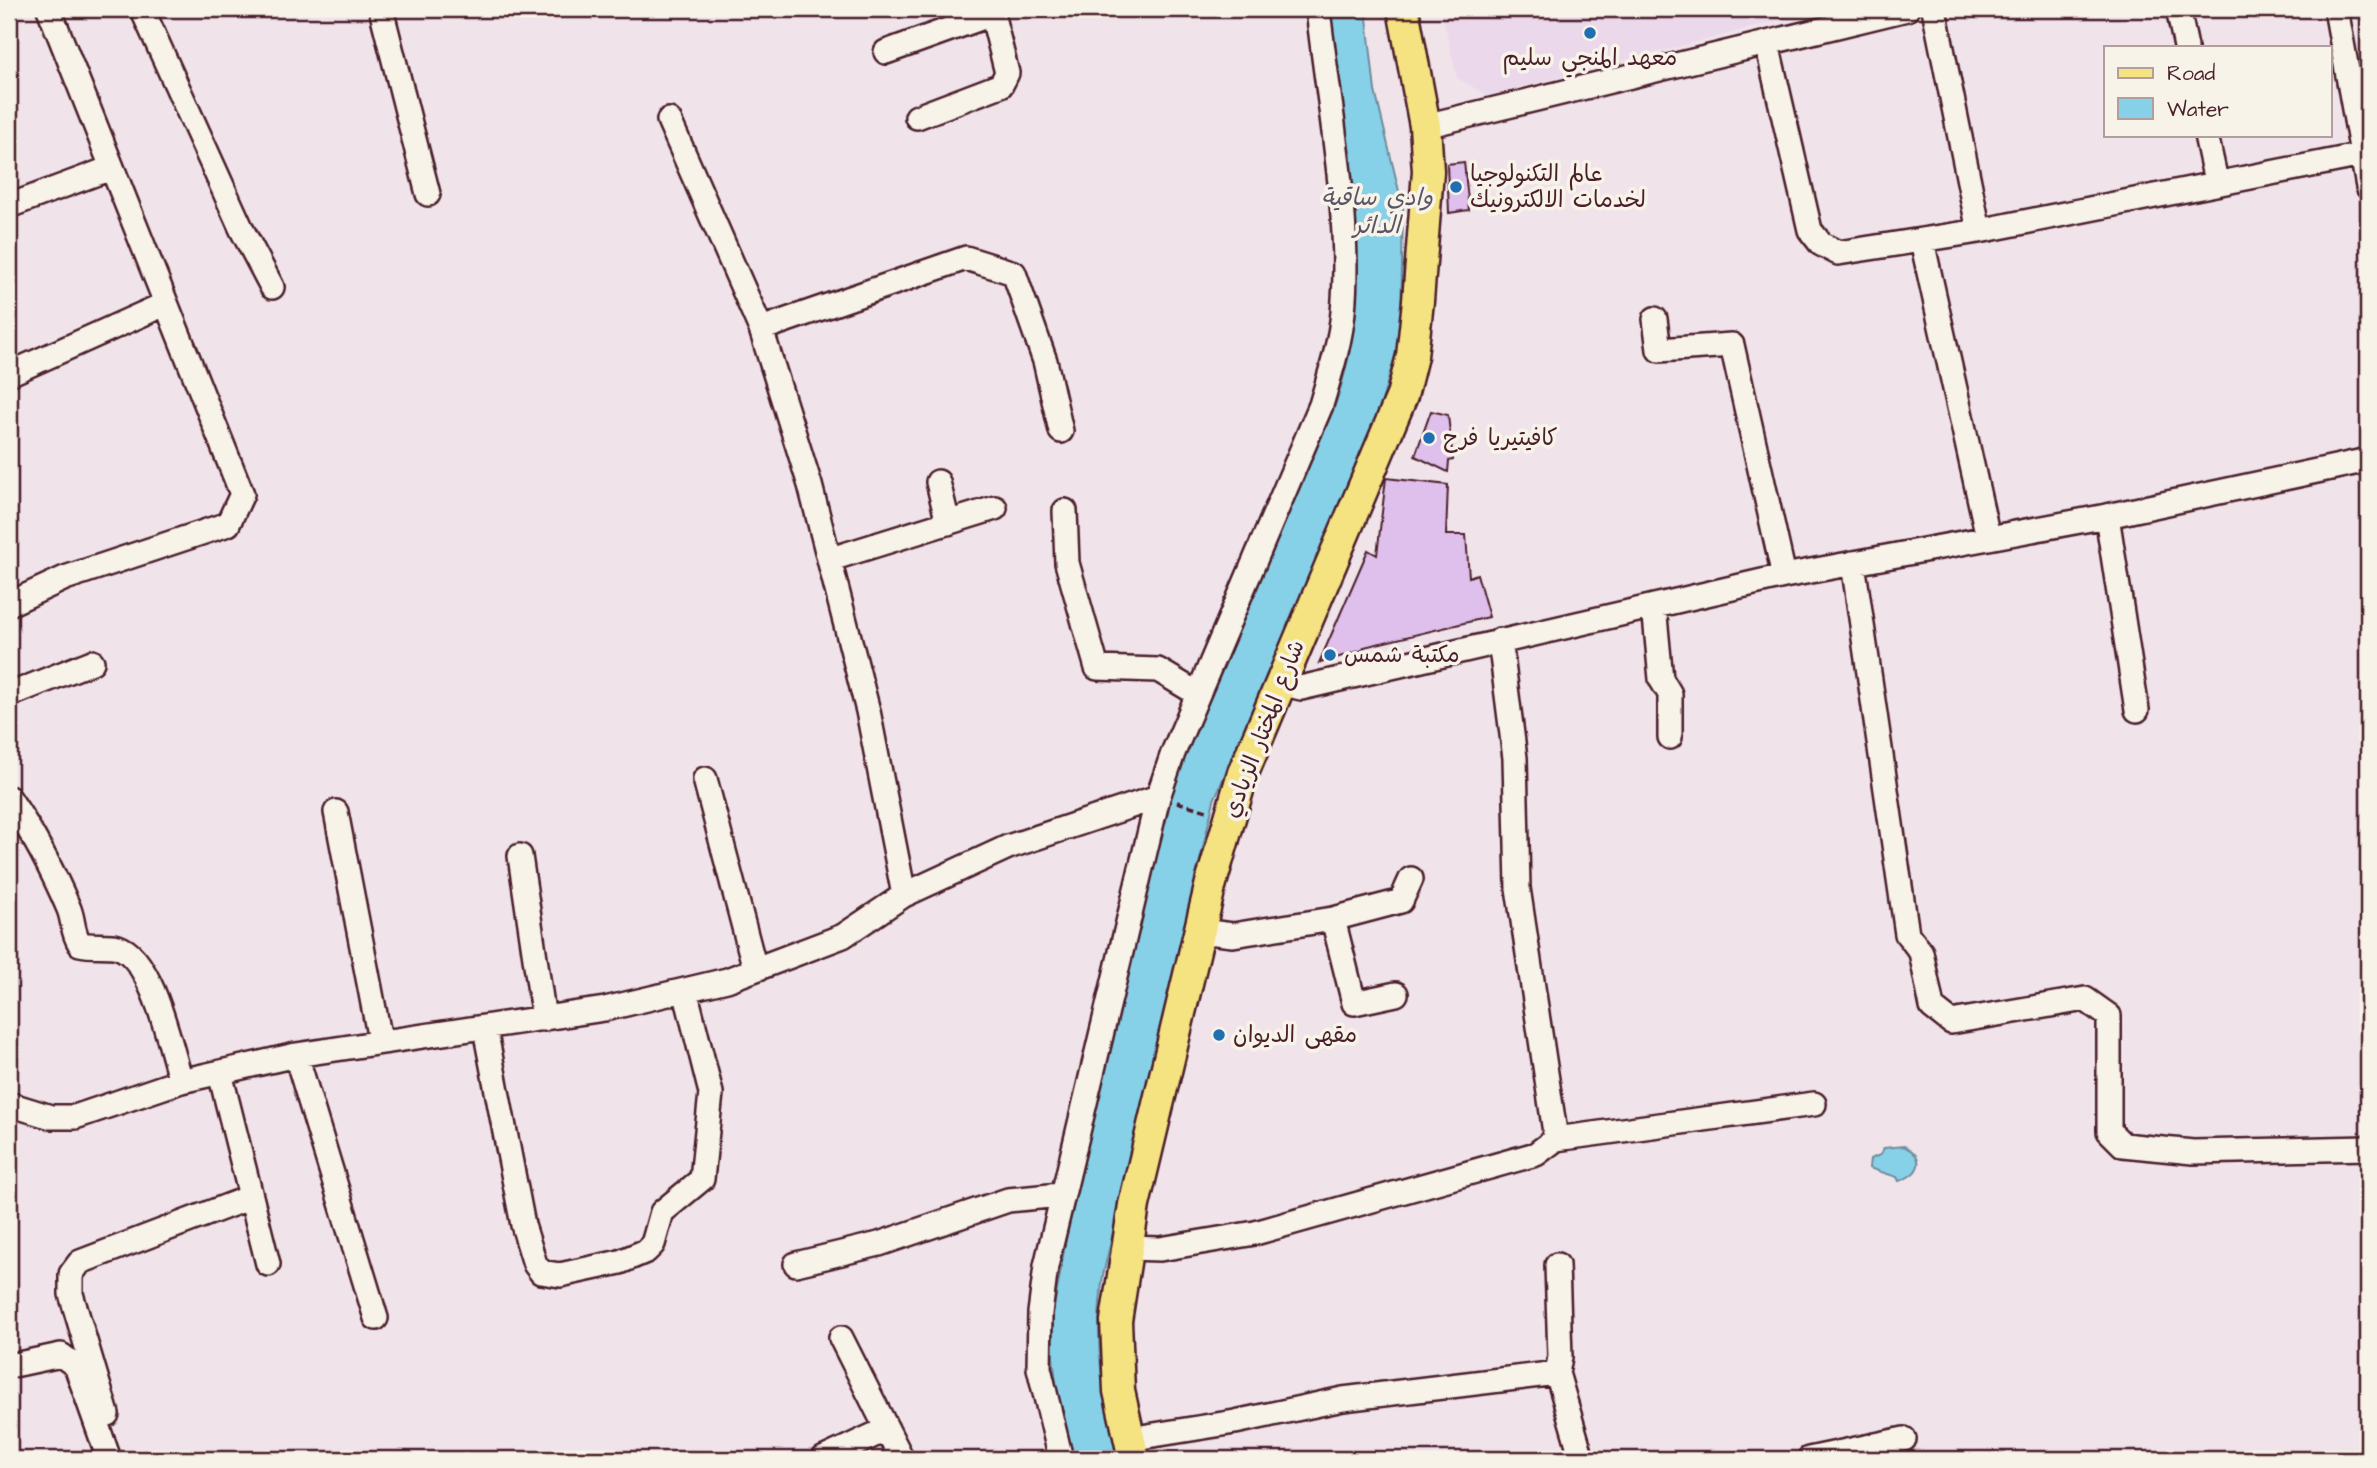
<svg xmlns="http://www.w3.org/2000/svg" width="2377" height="1468" font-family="'Architects Daughter','Playpen Sans Arabic',sans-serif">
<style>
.built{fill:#ebd9eb}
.water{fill:#87d1e8;stroke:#6f8a9c;stroke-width:2}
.building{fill:#dfc0ed;stroke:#4a1f2b;stroke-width:2}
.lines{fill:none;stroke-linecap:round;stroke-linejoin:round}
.minor-casing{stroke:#4a1f2b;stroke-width:28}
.major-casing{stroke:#4a1f2b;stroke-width:35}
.path{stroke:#4a1f2b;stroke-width:3.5;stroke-dasharray:7 5;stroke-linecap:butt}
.minor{stroke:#f7f3e8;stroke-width:23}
.major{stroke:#f5e382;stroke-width:30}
.poi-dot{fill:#1f6fb2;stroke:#f7f3e8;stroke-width:2.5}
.labels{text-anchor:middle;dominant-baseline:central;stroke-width:7;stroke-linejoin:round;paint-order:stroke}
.poi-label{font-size:23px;fill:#4a1f2b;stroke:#f7f3e8;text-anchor:start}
.street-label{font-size:23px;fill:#4a1f2b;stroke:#f7f3e8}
.water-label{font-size:24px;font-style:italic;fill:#5c5464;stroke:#f7f3e8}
</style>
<rect width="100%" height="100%" fill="#f0e4ea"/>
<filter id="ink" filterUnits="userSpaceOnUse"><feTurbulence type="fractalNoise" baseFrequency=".0143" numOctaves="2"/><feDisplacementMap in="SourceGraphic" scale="14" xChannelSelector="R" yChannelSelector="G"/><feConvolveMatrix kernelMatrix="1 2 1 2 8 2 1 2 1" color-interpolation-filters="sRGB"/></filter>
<g filter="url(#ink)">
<!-- built -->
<path class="built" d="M1441,9H1825L1488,96L1457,78Z"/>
<!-- water -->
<path class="water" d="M1329,9H1366L1375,91L1403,208L1401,323L1398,346L1373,431L1214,800L1103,1275C1093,1347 1102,1390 1120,1459H1074L1058,1399L1053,1357V1313L1066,1239L1163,821L1184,757L1334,408C1350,363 1357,322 1357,275Z
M1904,1146C1927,1158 1920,1174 1899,1181L1897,1177L1869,1168L1870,1159L1880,1155L1884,1148Z"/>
<!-- building -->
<path class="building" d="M1464,162L1469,210L1449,213L1447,164Z
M1431,411L1448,415L1453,460L1449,461L1448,472L1415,456Z
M1386,478L1448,485L1446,535H1466L1469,577L1477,574L1489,617L1364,647L1363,650L1319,663L1368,550L1377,555Z"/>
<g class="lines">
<!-- minor casing -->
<g class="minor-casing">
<path id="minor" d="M142,9L242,230L272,287
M381,9L428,194
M1934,9L1979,231
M2178,9L2186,47
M2336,9L2368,187
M1767,44L1810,230L1821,244L1838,253L1979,231L2362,155
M886,52L992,14
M917,117L1001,85L1007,73L991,9
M669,120L761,329L810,485L868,711L904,895
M1425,126L1907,9
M2206,135L2216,181
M9,206L111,168
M1922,241L1988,537
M1655,319L1659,350L1732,345L1784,576
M761,329L966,258L1014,273L1045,361L1061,431
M9,374L165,304
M938,482L948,523
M1065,511L1067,563L1097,668L1158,670L1198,694
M2107,516L2137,710
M831,559L995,508
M1853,563L1907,934L1921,952L1932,1007L1951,1022L2085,999L2109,1016V1131L2123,1145L2193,1152L2368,1148
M9,604L65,578L228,524L242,494L49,9
M1654,606L1661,679L1670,694V737
M1281,683L1301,688L1784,576L2107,516L2368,460
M9,695L92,662
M705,779L755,969
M9,798C33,833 52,869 69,909C74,922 72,932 80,944C92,947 107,944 118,947C153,958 171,1050 181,1081
M336,812L380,1040
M520,856L544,1019
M1333,919L1401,901L1411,879
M1200,931L1233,935L1333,919L1354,1003L1396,994
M485,1029L523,1225L535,1264L541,1272L560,1275L620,1262L646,1251L653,1244L662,1212L702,1179L711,1093L685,990
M296,1055L376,1318
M220,1073L268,1264
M9,1104L51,1117H75L181,1081L296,1055L605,1009L727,980L843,936L904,895L1008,847L1158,797
M1556,1139L1814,1104
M1127,1248L1160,1249L1255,1233L1536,1154L1556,1139L1518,888L1515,758L1500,640
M796,1264L879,1244L1008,1200L1060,1195
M1557,1265L1560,1357L1557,1373L1582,1459
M841,1338L902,1459
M9,1366L61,1355L76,1366L109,1459
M107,1414L71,1294V1274L80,1262L251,1197
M1129,1439L1235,1422L1343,1399L1557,1373
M823,1459L887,1429
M1061,1459L1039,1368L1040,1313L1046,1266L1158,797L1173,753L1321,405C1330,374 1340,344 1343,312C1352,220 1328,102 1318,9
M1809,1459L1904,1439"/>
</g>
<!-- major casing -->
<g class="major-casing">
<path id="major" d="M1134,1459L1119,1391L1116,1321L1134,1205L1211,883L1243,773L1402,396L1412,356L1418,301L1428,171L1425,126L1403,9"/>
</g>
<!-- path -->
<path class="path" d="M1177,802L1207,811"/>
<!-- minor -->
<use href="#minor" class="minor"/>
<!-- major -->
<use href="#major" class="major"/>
</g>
</g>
<!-- markers -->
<g class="poi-dot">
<circle cx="1590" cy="33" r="7"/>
<circle cx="1456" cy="187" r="7"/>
<circle cx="1429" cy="438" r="7"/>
<circle cx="1330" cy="655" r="7"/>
<circle cx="1219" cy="1035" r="7"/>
</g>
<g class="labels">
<!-- poi labels -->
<g class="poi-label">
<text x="1590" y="58" text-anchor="middle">معهد المنجي سليم</text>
<text x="1470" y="174">عالم التكنولوجيا<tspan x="1470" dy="26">لخدمات الالكترونيك</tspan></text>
<text x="1443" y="438">كافيتيريا فرح</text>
<text x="1344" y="655">مكتبة شمس</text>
<text x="1233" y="1035">مقهى الديوان</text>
</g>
<!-- street labels -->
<g class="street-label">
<text transform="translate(1264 729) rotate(-69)">شارع المختار الزيادي</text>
</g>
<!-- water labels -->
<g class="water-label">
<text x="1377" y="198">وادي ساقية<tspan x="1377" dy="28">الدائر</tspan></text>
</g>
</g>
<!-- margin -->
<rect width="2377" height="1468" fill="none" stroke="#f7f3e8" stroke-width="35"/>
<rect x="18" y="18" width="2342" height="1433" fill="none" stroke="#4a1f2b" stroke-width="2.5" filter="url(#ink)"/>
<!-- legend -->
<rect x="2104" y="46" width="228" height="91" fill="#f7f3e8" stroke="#b29e9c" stroke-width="2"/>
<rect x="2118" y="68" width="35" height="10" fill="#f5e382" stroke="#b29e9c" stroke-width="2"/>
<text x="2167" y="80" font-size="21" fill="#4a1f2b">Road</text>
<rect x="2118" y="98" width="35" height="21" fill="#87d1e8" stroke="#b29e9c" stroke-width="2"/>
<text x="2167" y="116" font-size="21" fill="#4a1f2b">Water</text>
</svg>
